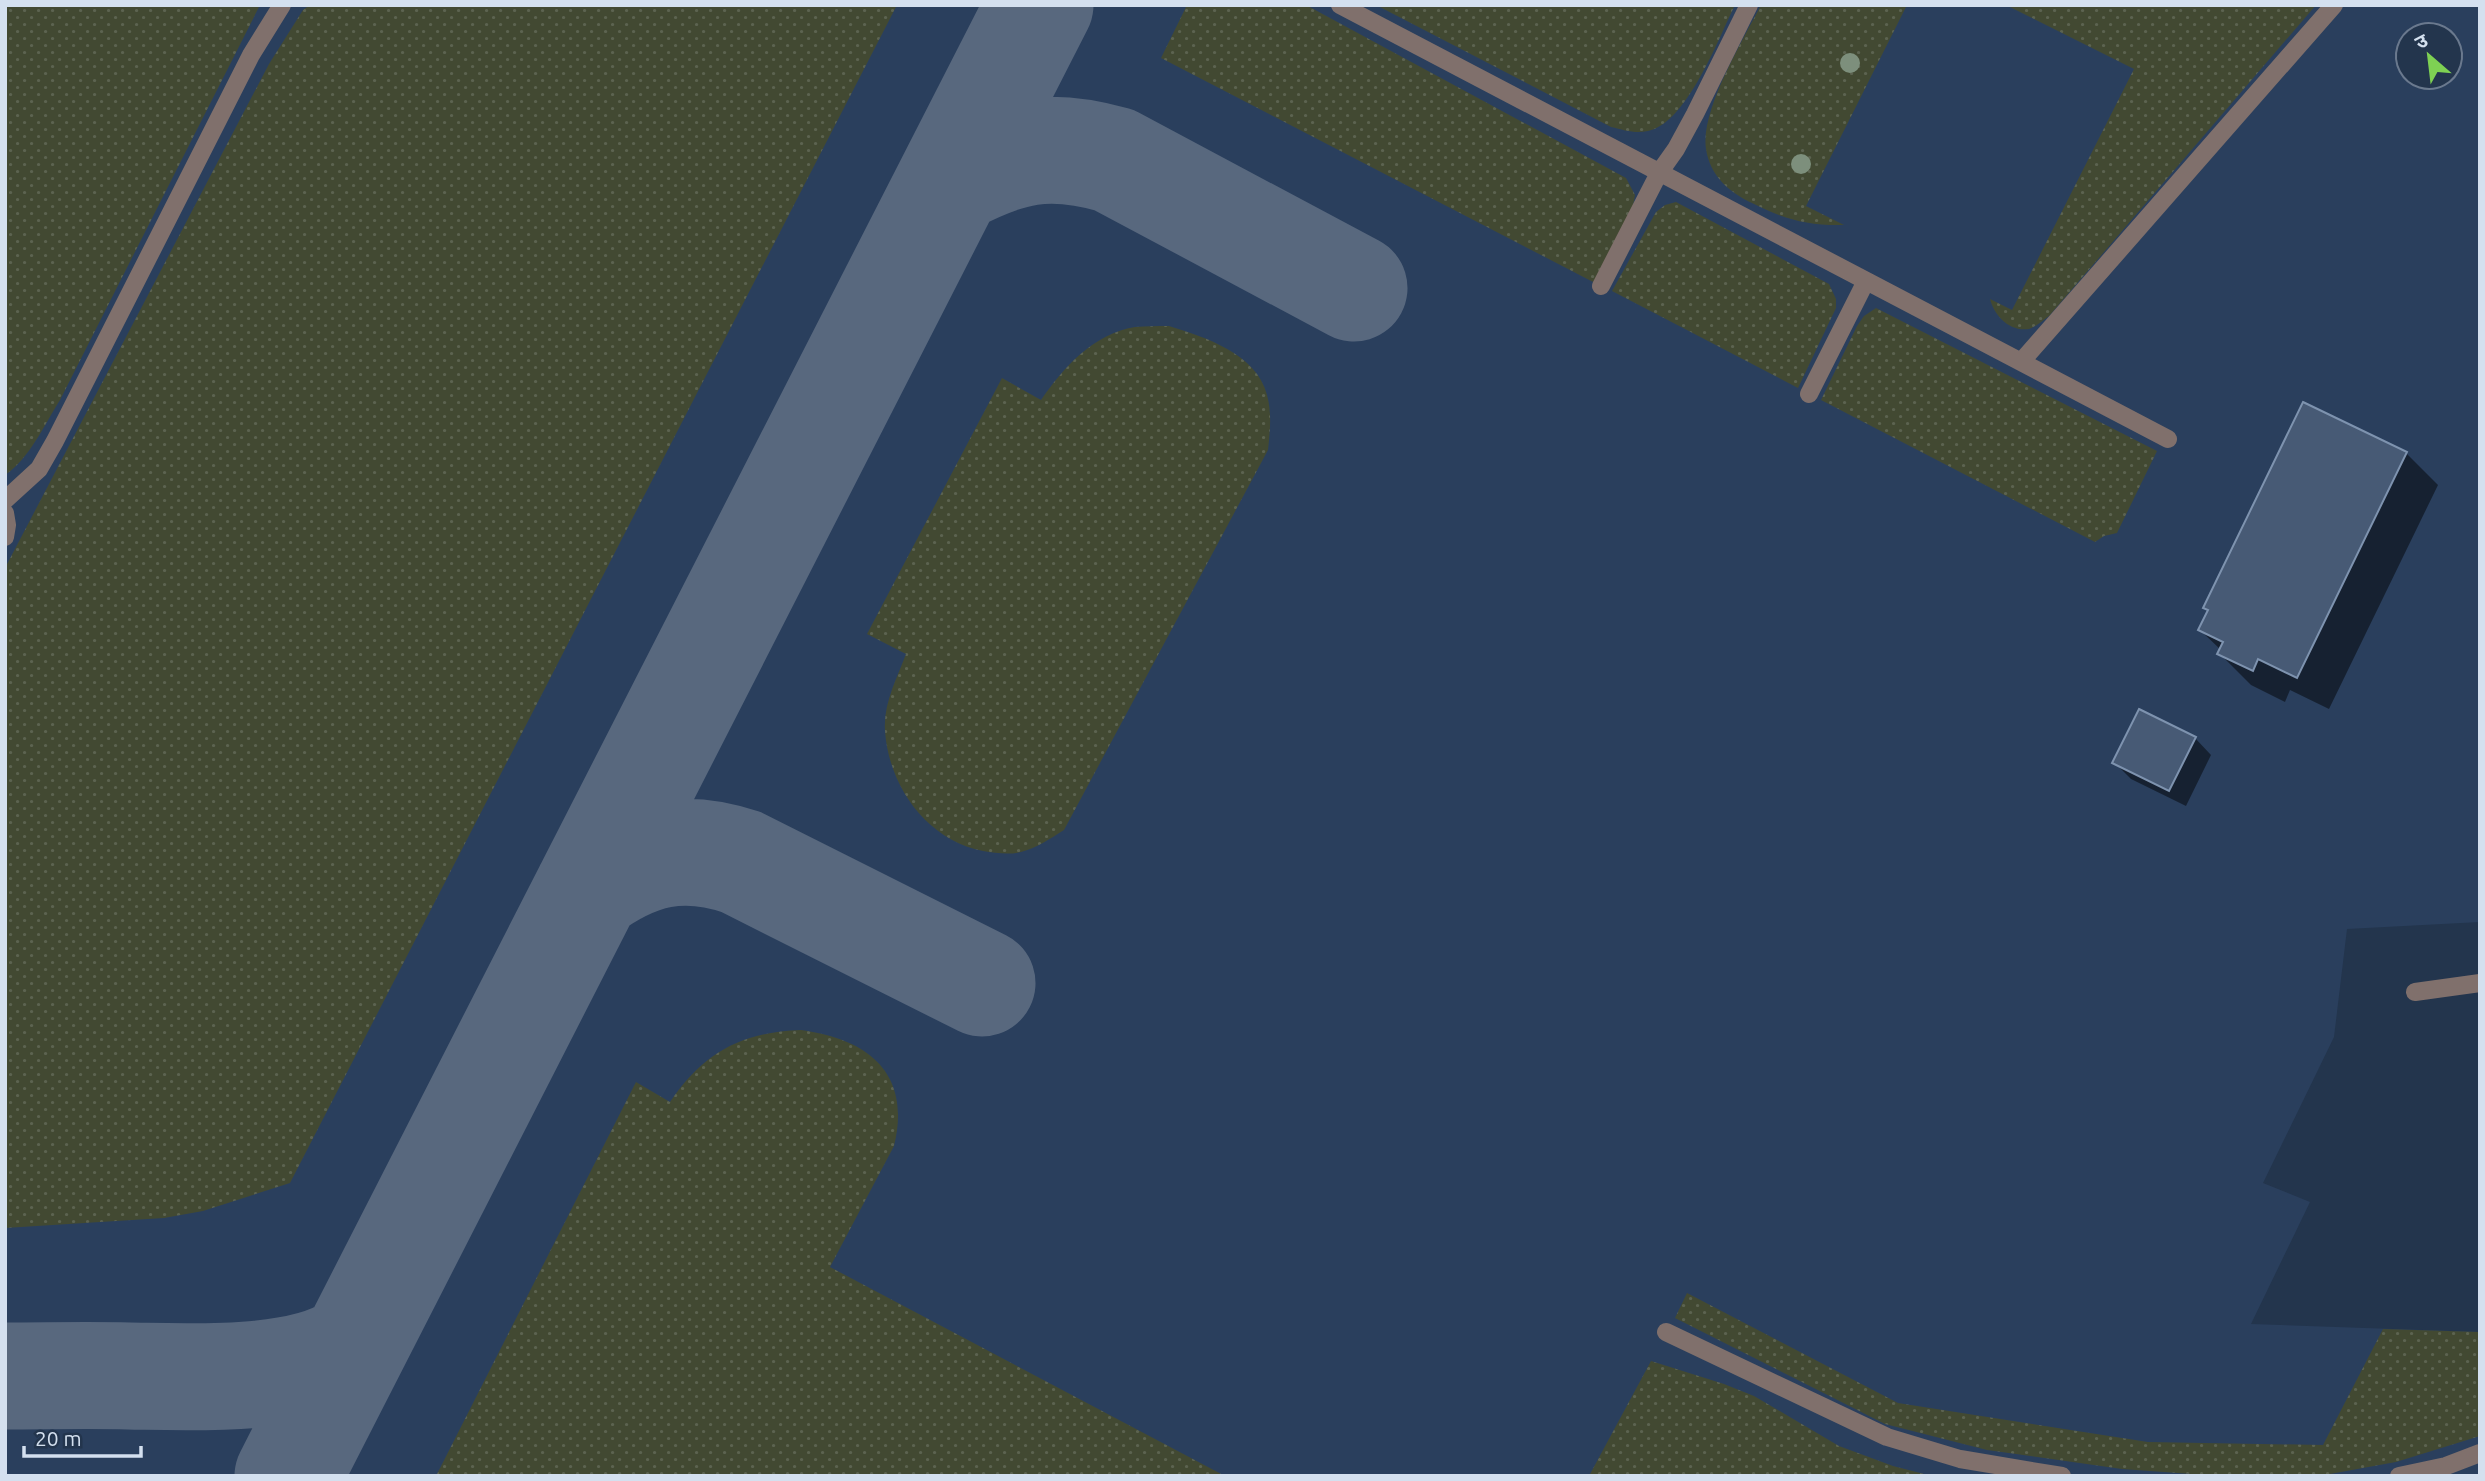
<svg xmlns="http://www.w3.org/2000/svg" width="2485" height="1481" font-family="Ubuntu,'Noto Sans Devanagari',sans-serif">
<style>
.built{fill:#2a3f5d;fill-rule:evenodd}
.grass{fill:url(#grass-dots)}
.shadow{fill:#0007}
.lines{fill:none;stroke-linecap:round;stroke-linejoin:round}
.taxiway{stroke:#58687e;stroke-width:107}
.building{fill:#475a75;stroke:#7e93af;stroke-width:2}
.minor{stroke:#80706c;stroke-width:18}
.tree{fill:#7d8f7c}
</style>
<defs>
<pattern id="grass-dots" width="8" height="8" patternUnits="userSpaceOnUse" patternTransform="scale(1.75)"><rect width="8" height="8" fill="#424932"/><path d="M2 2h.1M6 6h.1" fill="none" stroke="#5c6350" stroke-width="1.8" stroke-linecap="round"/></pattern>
</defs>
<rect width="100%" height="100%" fill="#23354d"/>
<!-- built -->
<path class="built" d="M5,5H2480V922L2347,929L2334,1037L2263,1183L2310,1202L2251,1324L2480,1332V1476H5ZM2408,35H2450V77H2408Z"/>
<!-- grass -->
<path class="grass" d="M5,5H260L60,400C44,425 30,458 5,475Z
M310,5H897L290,1183L203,1211L164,1218L5,1228V568L269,64L303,10Z
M1187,5H1306L1626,178L1635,195L1633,206L1595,283L1161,58Z
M1376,5H1735C1718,39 1687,123 1648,131C1635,134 1624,130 1611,127Z
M1761,5H1907L1806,206L1844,225C1809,226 1783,219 1752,203C1729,192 1710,176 1706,149C1700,111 1743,40 1761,5Z
M2006,5H2316L2049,316C2043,320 2036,327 2029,329C2009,332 1994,315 1990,299L2012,310L2134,69Z
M1676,202L1829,284L1836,299V308L1798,388L1612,291L1656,212L1665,205Z
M1876,308L2157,451L2117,533L2104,536L2095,542L1821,400L1857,326L1864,316Z
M1169,326C1205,337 1257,354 1267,395C1272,413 1270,432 1268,450L1064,830C1050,839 1036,848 1021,852C1010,855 995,853 983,851C927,840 889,787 885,731C883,704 897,678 906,654L867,634L1002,378L1041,400C1064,367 1093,334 1135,327C1146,326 1158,326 1169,326Z
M801,1030C868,1039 912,1073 894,1146L830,1267L1225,1476H436L636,1082L670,1102C704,1052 742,1032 801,1030Z
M1687,1293L1898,1403L2148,1442L2323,1445L2383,1329L2480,1332V1436L2396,1462L2330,1474L2290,1476H2219L2122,1469L1987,1450L1885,1424L1675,1318Z
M1651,1361L1724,1384L1754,1396L1839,1446L1893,1466L1932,1476H1589Z"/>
<!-- shadow -->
<path class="shadow" d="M2406,453L2438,485L2329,709L2290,690L2285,702L2251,685L2219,653L2221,650L2200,630L2209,612L2205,608Z
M2195,738L2211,755L2186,806L2131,779L2114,762Z"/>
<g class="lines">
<!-- taxiway -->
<path class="taxiway" d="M951,181C1010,150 1048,141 1114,160L1354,288
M588,889C638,853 682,842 741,862L982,983
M5,1376C46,1376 88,1375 129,1376C191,1377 304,1383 355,1345
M288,1476L1040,5"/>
</g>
<!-- building -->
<path class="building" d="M2303,402L2407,452L2297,678L2258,659L2253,671L2217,654L2223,642L2198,630L2208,610L2203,608Z
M2139,709L2196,737L2169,791L2112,763Z"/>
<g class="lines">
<!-- minor -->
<path class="minor" d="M1340,5L2168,439
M1601,286L1659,173L1676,149L1695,114L1749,5
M2021,362L2334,5
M1809,394L1866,281
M5,500L39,469L55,441L251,55L282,5
M5,513L7,525L5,537
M2415,992L2480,983
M1666,1332L1887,1437L1960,1459L2062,1476
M2399,1476L2446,1466L2480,1453"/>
</g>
<!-- trees -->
<g class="tree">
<circle cx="1850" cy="63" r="10"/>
<circle cx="1801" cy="164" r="10"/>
</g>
<!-- border -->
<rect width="2485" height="1481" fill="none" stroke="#d4e0ef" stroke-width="14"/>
<!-- north arrow -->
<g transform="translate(2429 56) rotate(332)"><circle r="33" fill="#23354d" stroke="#6a798e" stroke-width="2"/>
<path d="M0-5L12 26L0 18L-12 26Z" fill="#7ed153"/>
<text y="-10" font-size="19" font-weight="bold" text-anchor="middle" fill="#d4e0ef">उ</text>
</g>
<!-- scale -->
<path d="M24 1446v10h117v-10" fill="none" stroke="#d4e0ef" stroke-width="3.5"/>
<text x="35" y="1446" font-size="21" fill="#d4e0ef" stroke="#23354d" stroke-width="5" paint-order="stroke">20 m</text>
</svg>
